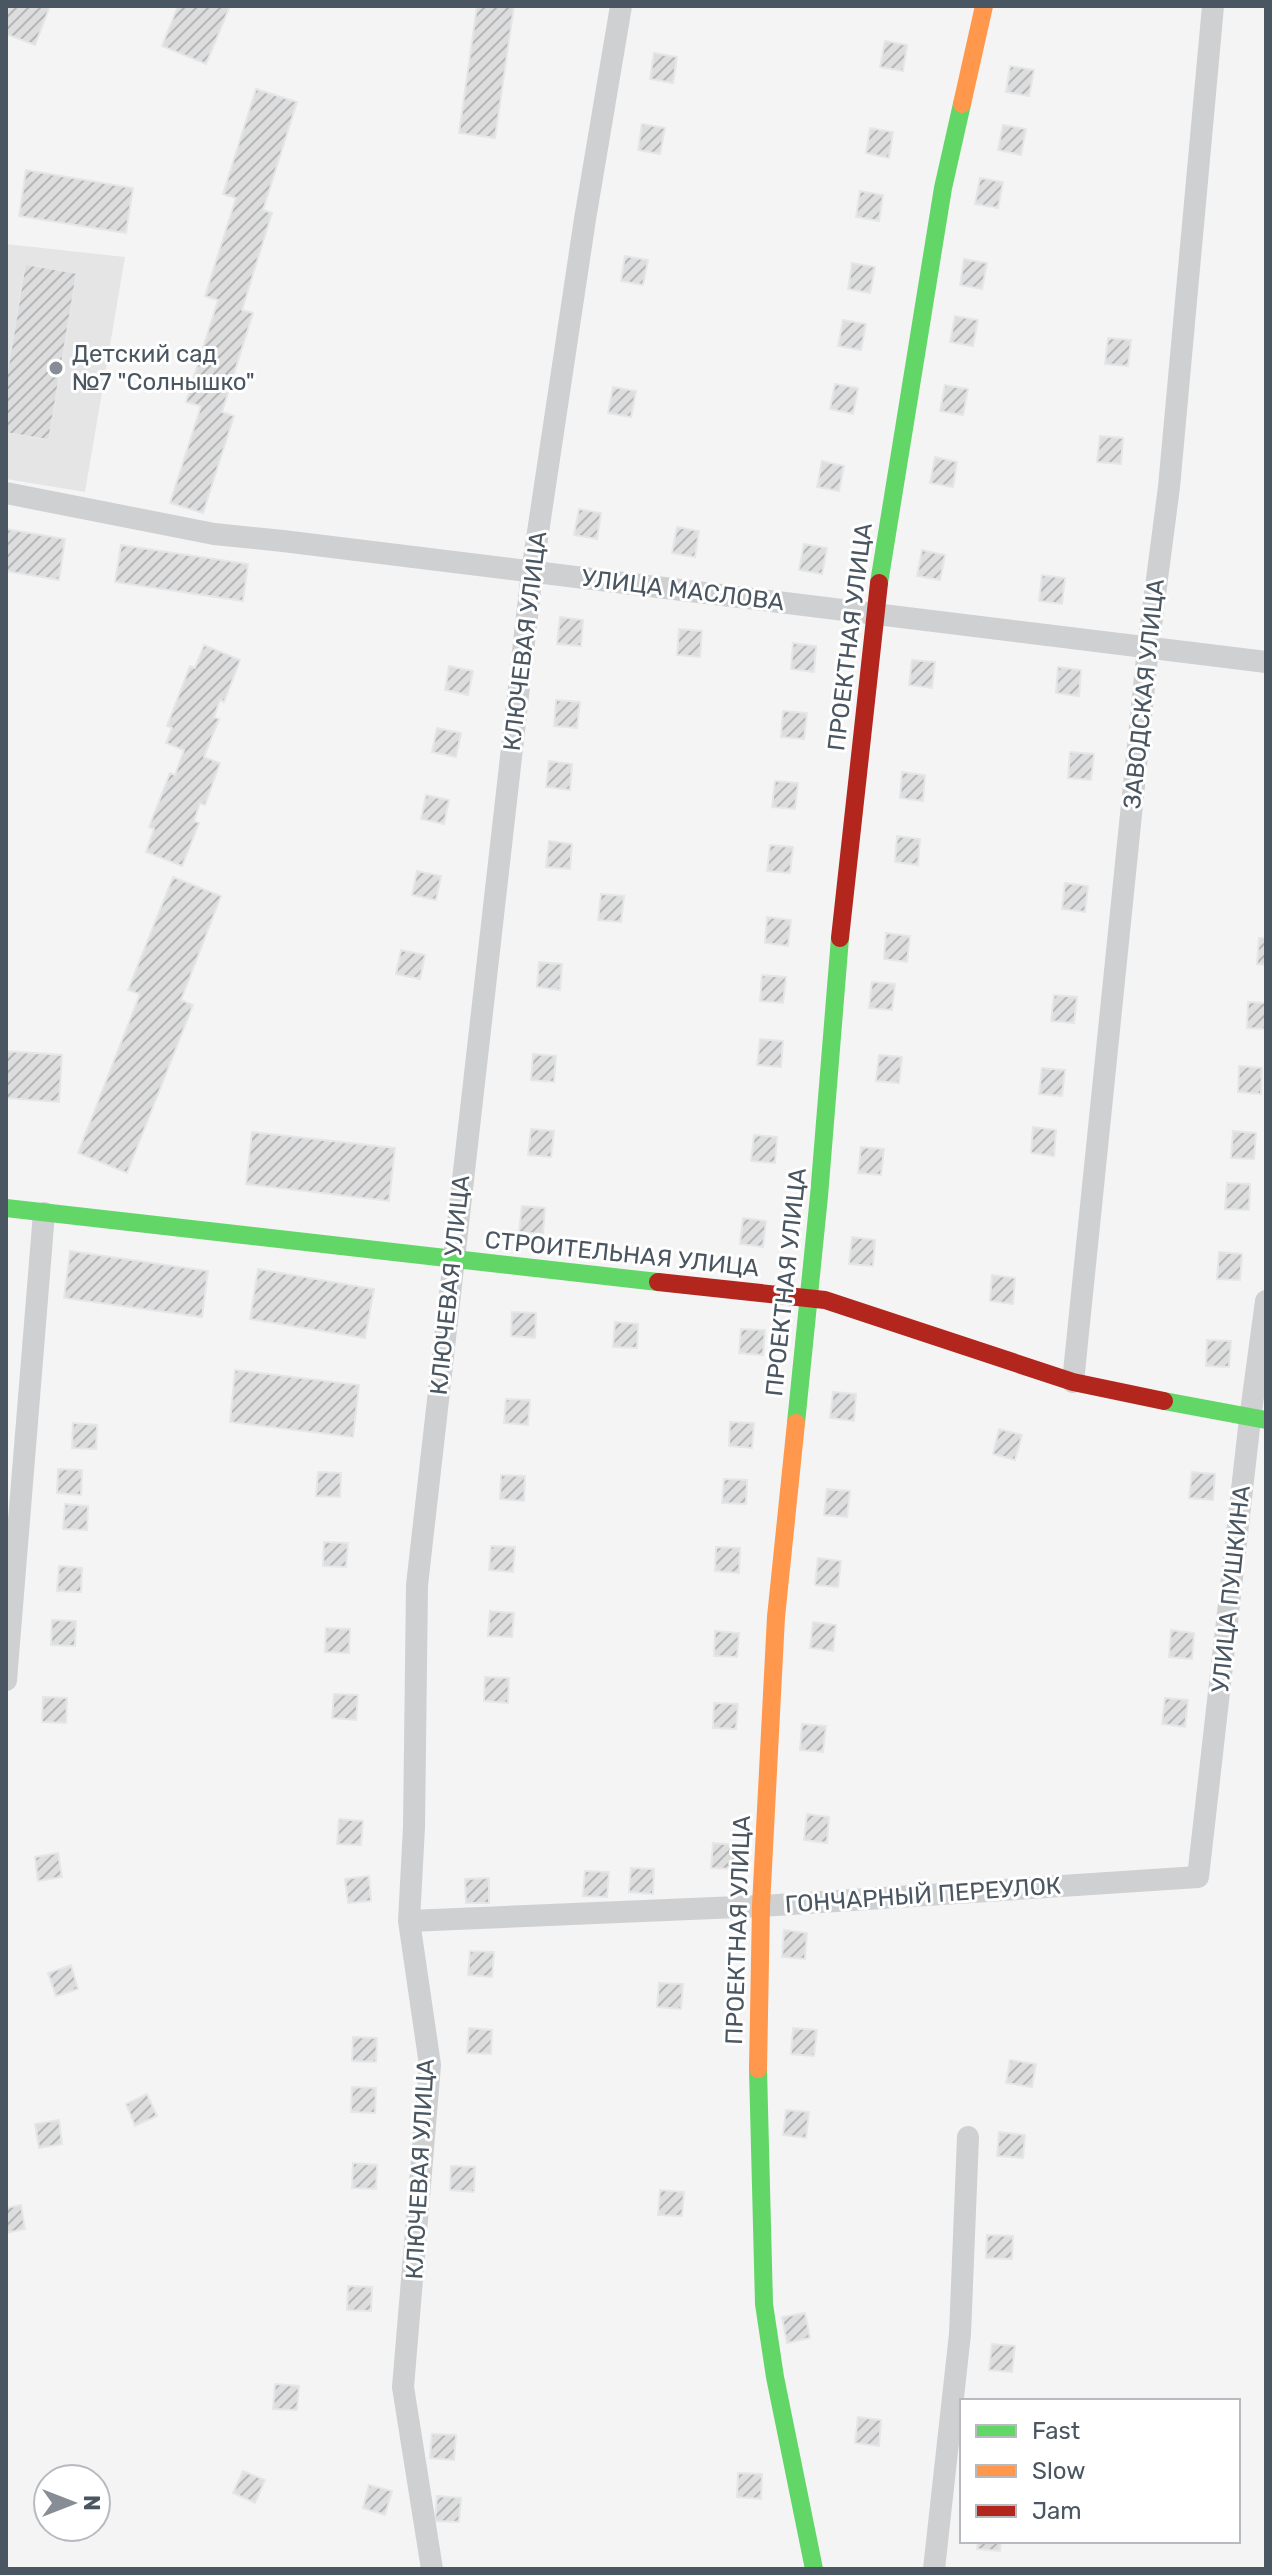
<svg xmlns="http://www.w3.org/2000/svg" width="1272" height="2575" font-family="Rubik,sans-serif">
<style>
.education{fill:#e6e5e6}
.building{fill:url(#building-hatch);stroke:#e5e6e7;stroke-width:2}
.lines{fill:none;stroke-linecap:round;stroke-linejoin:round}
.street{stroke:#ced0d2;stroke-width:22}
.fast{stroke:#63d668;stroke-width:18}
.slow{stroke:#ff974d;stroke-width:18}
.jam{stroke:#b3261e;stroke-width:18}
.poi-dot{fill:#868d94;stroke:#fff;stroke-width:3}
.labels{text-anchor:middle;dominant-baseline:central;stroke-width:6;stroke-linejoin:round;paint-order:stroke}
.poi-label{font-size:24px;fill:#4a5661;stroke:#fff;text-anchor:start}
.street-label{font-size:24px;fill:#4a5661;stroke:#fff}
</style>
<defs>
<pattern id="building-hatch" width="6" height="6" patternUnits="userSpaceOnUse" patternTransform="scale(2)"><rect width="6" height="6" fill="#ddddde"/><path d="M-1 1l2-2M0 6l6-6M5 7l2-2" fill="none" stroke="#b5b6b7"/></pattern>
</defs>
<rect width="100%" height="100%" fill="#f4f4f4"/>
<!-- education -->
<path class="education" d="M6,244L125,257L85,492L6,479Z"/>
<!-- building -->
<path class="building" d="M6,6H50L35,45L6,34Z
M178,6H230L206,64L162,46Z
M477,6H514L495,138L459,133Z
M885,41L907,45L903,71L880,67Z
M654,53L677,57L673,83L650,79Z
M1010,66L1034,70L1029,96L1006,92Z
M256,89L297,102L263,210L272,213L242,310L253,313L222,412L234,416L203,513L170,503L201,406L186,402L218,300L205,296L236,198L223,194Z
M642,124L665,128L660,154L638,150Z
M1003,125L1026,129L1021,155L998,150Z
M870,128L893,132L889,158L866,153Z
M26,170L133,188L126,233L19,216Z
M980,178L1003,182L998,208L975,204Z
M860,191L883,195L879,221L856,217Z
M625,256L648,260L643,285L621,281Z
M964,259L987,263L982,289L960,285Z
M852,263L875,267L870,293L848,289Z
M25,264L77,273L49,440L6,433V379Z
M955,316L978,320L973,346L950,342Z
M843,320L866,324L861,350L838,346Z
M1108,338L1131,340L1128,366L1105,364Z
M835,384L858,388L853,414L830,409Z
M945,385L968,389L963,415L940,411Z
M613,387L636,391L631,417L608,413Z
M1100,436L1123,438L1121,464L1097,462Z
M935,457L957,462L953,487L930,483Z
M822,461L844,466L839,491L817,487Z
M579,509L601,513L597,539L574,535Z
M677,527L699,531L695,557L672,553Z
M6,529L65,539L59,580L6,571Z
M804,544L827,548L822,574L799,570Z
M121,545L248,564L243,601L115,582Z
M922,550L945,555L940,580L917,576Z
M1042,575L1065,578L1062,604L1039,601Z
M560,617L583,620L581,646L557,644Z
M679,629L702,631L700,657L677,655Z
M793,643L816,646L814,672L791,669Z
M204,645L240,660L224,702L220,700L214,717L219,719L204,757L220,763L205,805L200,803L194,821L199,823L182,866L146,852L154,829L149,827L170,773L175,775L184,750L166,743L172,728L167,726L190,666L195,668Z
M912,660L935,662L932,688L909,685Z
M449,666L473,671L468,695L445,690Z
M1058,667L1081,670L1079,696L1056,693Z
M556,700L580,702L577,728L554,726Z
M783,711L807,713L804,739L781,737Z
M437,728L461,733L456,757L432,752Z
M1070,752L1094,754L1091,780L1068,778Z
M549,761L572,764L570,790L546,787Z
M902,772L925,775L923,801L900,798Z
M775,781L798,783L795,809L772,807Z
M426,795L449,800L444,824L421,819Z
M897,836L920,839L918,865L895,862Z
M549,841L572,844L570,869L546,867Z
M770,845L793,847L790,873L767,871Z
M417,871L441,876L436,900L412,895Z
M173,877L221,896L181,1000L193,1005L127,1173L78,1153L140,994L128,990Z
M1065,883L1088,886L1085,912L1062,909Z
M601,894L624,896L621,922L598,920Z
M767,917L791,920L788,946L765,943Z
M886,933L910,936L907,962L884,959Z
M1259,938H1266V965L1257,964Z
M401,950L425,955L420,979L396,974Z
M539,962L562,964L560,990L537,987Z
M762,975L786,977L783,1003L760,1001Z
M872,982L895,984L892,1010L869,1008Z
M1054,995L1077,997L1074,1023L1051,1021Z
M1248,1002L1266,1003V1029L1247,1028Z
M760,1039L783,1041L781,1067L757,1065Z
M6,1051L62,1055L59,1102L6,1098Z
M533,1054L556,1056L554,1082L531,1080Z
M879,1055L902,1057L899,1083L876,1081Z
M1239,1066L1262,1068L1261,1094L1238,1092Z
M1042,1068L1065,1070L1062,1096L1039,1094Z
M1033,1127L1056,1130L1054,1156L1031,1153Z
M531,1129L554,1131L551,1157L528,1155Z
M1233,1131L1256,1133L1254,1159L1231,1158Z
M252,1132L395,1148L389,1201L246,1184Z
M754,1135L777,1137L775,1163L751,1161Z
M861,1147L884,1149L881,1175L858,1173Z
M1227,1183L1250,1184L1249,1210L1225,1209Z
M522,1206L545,1208L543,1234L519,1232Z
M743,1218L766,1221L763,1247L740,1244Z
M852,1237L875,1240L873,1266L849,1264Z
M70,1251L208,1271L202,1317L64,1298Z
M1219,1252L1242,1254L1240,1280L1217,1279Z
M258,1269L374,1289L365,1338L250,1319Z
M992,1275L1015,1278L1013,1304L990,1301Z
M512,1312L536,1313L535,1338L511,1336Z
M615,1322L638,1324L637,1348L613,1347Z
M741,1329L765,1330L763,1355L739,1353Z
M1207,1340L1231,1341L1229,1367L1206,1366Z
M235,1370L359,1385L353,1437L230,1422Z
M833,1392L856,1394L854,1421L830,1418Z
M506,1399L530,1400L528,1425L504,1423Z
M730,1422L754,1423L752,1448L729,1446Z
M73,1423L97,1425L96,1449L72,1448Z
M999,1429L1022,1435L1015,1460L993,1454Z
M58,1469L82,1470L81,1495L57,1493Z
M318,1472L341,1473L340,1497L316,1496Z
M1192,1472L1215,1474L1213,1500L1189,1498Z
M501,1475L525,1476L524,1501L500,1499Z
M724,1479L747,1480L746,1504L722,1503Z
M827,1489L850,1491L847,1517L824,1515Z
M65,1504L88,1506L87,1530L63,1529Z
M324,1542L348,1543L346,1567L323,1566Z
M491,1546L515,1547L513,1572L489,1570Z
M716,1547L740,1548L739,1573L715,1571Z
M818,1558L841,1561L838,1587L815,1585Z
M59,1566L82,1568L81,1592L57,1591Z
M490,1611L514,1613L512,1637L488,1636Z
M52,1620L76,1621L75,1646L51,1645Z
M813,1622L836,1625L833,1651L810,1648Z
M326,1628L350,1629L349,1653L325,1652Z
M1171,1630L1194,1633L1192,1659L1169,1657Z
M715,1631L739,1633L737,1657L714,1656Z
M485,1677L509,1678L508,1703L484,1701Z
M334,1694L358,1695L356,1720L332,1718Z
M43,1697L67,1698L66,1723L42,1722Z
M1165,1698L1188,1700L1185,1727L1162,1724Z
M714,1703L738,1704L736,1729L713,1728Z
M802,1724L826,1726L823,1752L800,1750Z
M807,1814L829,1817L827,1843L804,1840Z
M339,1819L363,1821L361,1845L337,1844Z
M713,1843L737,1845L735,1869L711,1868Z
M58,1853L62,1877L38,1881L35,1857Z
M631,1868L654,1869L653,1894L629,1892Z
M585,1871L609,1872L607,1897L583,1896Z
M369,1876L371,1901L348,1903L345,1879Z
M489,1878V1903H466L465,1879Z
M784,1930L807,1933L805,1959L782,1957Z
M470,1951L494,1952L492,1977L468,1975Z
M71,1965L78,1989L56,1996L48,1973Z
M659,1983L683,1984L681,2009L657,2007Z
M469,2028L492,2030L491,2054L467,2053Z
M793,2028L817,2030L814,2056L791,2054Z
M353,2037L377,2038L376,2062L352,2061Z
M1010,2060L1036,2064L1032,2087L1006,2083Z
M352,2087L376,2088L375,2113L351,2112Z
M147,2094L157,2116L135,2126L126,2104Z
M786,2110L809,2112L806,2138L783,2135Z
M59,2120L62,2144L39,2148L35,2124Z
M999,2132L1025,2135L1023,2158L997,2156Z
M353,2163L377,2165L376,2189L352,2188Z
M451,2166L475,2167L474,2192L450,2190Z
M660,2190L684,2192L682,2216L658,2215Z
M21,2205L25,2229L6,2233V2208Z
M987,2235L1013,2236L1012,2259L986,2258Z
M348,2286L372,2287L371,2311L347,2310Z
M805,2313L810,2338L787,2343L782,2317Z
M992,2344L1015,2346L1012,2372L989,2370Z
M275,2384L299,2386L297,2410L273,2409Z
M858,2417L881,2420L879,2446L855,2443Z
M432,2434L456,2435L454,2460L430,2458Z
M243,2471L265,2480L255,2503L233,2493Z
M738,2473L762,2474L761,2499L737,2497Z
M369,2485L392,2491L385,2515L363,2508Z
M437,2496L461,2498L459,2522L435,2521Z
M978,2541H1001L1000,2551L977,2549Z"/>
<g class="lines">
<!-- street -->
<path class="street" d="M6,493L214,534L283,541L1266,662
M1073,1382L1148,648L1169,487L1213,6
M6,1680L44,1213
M409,1921L761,1906L1198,1877L1250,1419L1266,1301
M432,2569L403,2387L430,2065L409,1921L414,1827L417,1585L532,572L585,219L621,6
M934,2569L960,2334L968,2137"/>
<!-- fast -->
<path class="fast" d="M879,583L943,188L962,104
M6,1208L658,1282
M1164,1401L1266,1420
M796,1423L819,1196L840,938
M758,2069L764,2304L775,2377L814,2569"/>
<!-- slow -->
<path class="slow" d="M962,104L984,6
M758,2069L761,1906L776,1617L796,1423"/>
<!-- jam -->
<path class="jam" d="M840,938L879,583
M658,1282L825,1300L1073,1382L1164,1401"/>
</g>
<!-- markers -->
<circle class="poi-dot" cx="56" cy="368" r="8"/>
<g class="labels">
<!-- poi labels -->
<g class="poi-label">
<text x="72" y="354">Детский сад<tspan x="72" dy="28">№7 "Солнышко"</tspan></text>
</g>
<!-- street labels -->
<g class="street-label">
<text transform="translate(683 590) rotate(7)">УЛИЦА МАСЛОВА</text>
<text transform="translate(850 637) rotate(-83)">ПРОЕКТНАЯ УЛИЦА</text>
<text transform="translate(525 641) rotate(-83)">КЛЮЧЕВАЯ УЛИЦА</text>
<text transform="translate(1144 694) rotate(-84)">ЗАВОДСКАЯ УЛИЦА</text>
<text transform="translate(622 1254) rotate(6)">СТРОИТЕЛЬНАЯ УЛИЦА</text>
<text transform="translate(786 1282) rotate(-84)">ПРОЕКТНАЯ УЛИЦА</text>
<text transform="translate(450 1285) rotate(-84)">КЛЮЧЕВАЯ УЛИЦА</text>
<text transform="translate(1231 1589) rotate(-84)">УЛИЦА ПУШКИНА</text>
<text transform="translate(923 1895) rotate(-4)">ГОНЧАРНЫЙ ПЕРЕУЛОК</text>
<text transform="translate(738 1930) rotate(-88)">ПРОЕКТНАЯ УЛИЦА</text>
<text transform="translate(420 2169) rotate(-87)">КЛЮЧЕВАЯ УЛИЦА</text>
</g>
</g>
<!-- border -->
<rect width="1272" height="2575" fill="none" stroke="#4a5661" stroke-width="16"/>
<!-- legend -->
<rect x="960" y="2399" width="280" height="144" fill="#ffffff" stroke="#b7bbc0" stroke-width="2"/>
<rect x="976" y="2425" width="40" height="12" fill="#63d668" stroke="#b7bbc0" stroke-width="2"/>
<text x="1032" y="2439" font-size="24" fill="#4a5661">Fast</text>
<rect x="976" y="2465" width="40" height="12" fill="#ff974d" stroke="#b7bbc0" stroke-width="2"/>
<text x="1032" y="2479" font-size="24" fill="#4a5661">Slow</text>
<rect x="976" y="2505" width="40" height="12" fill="#b3261e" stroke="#b7bbc0" stroke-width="2"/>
<text x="1032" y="2519" font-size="24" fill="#4a5661">Jam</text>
<!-- north arrow -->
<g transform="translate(72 2503) rotate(90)"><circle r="38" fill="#ffffff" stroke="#b7bbc0" stroke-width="2"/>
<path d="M0-6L14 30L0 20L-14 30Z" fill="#868d94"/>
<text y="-12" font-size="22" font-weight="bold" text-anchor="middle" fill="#4a5661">N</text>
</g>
</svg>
